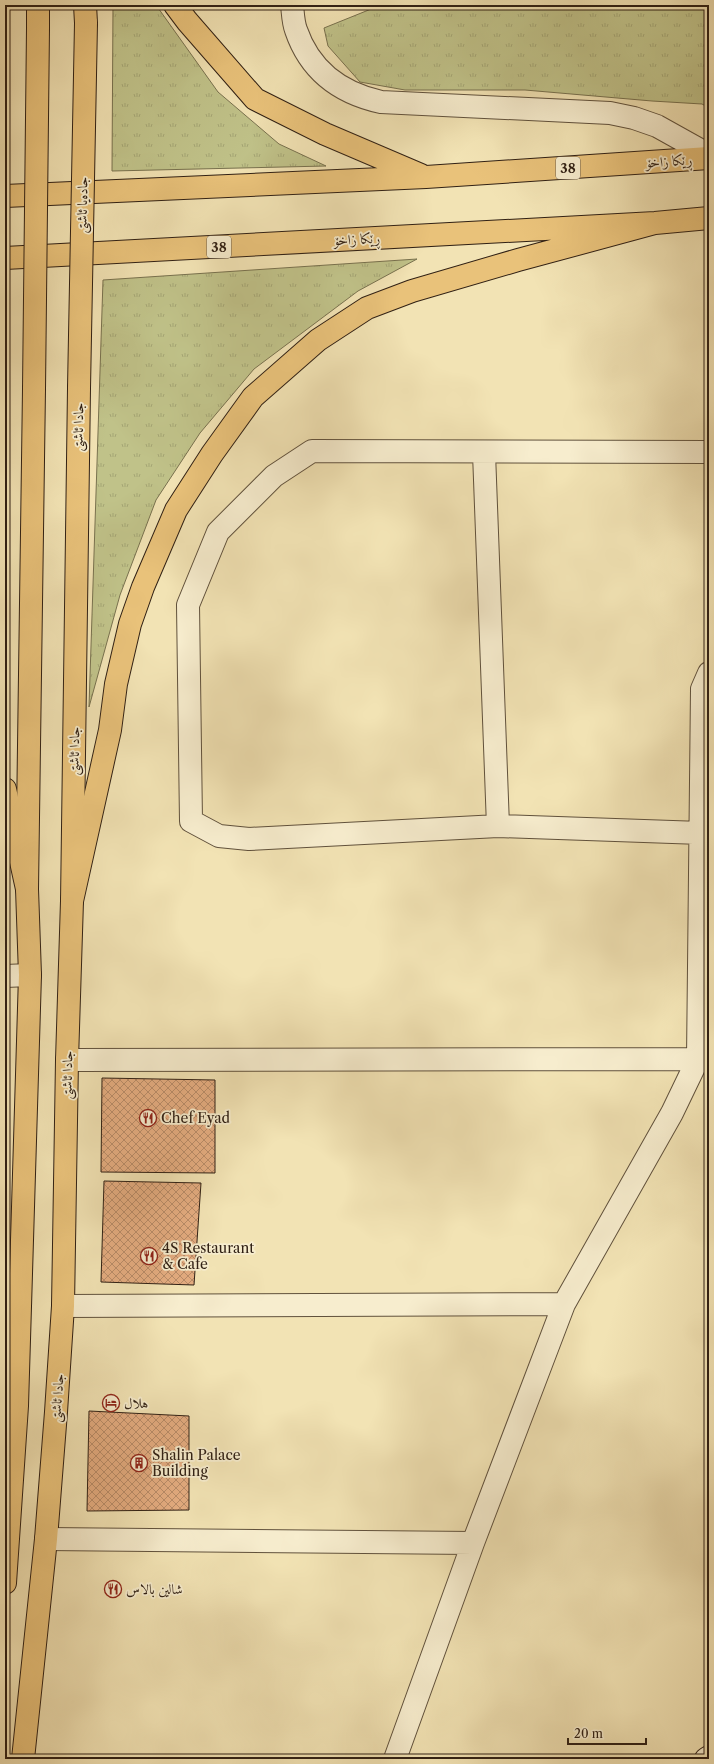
<svg xmlns="http://www.w3.org/2000/svg" width="714" height="1764" font-family="'Libre Caslon Text',Amiri,serif">
<style>
.park{fill:url(#park-tufts);stroke:#78714e}
.building{fill:url(#building-cross-hatch);stroke:#302014}
.lines{fill:none;stroke-linecap:round;stroke-linejoin:round}
.minor-casing{stroke:#60513c;stroke-width:24}
.secondary-casing{stroke:#302014;stroke-width:24}
.primary-casing{stroke:#302014;stroke-width:24}
.trunk-casing{stroke:#302014;stroke-width:24}
.minor{stroke:#f7edce;stroke-width:22}
.secondary{stroke:#f7edce;stroke-width:22}
.primary{stroke:#e9c27a;stroke-width:22}
.trunk{stroke:#e9c27a;stroke-width:22}
.primary-bridge-casing{stroke:#302014;stroke-width:24;stroke-linecap:butt}
.primary-bridge{stroke:#e9c27a;stroke-width:22}
.labels{text-anchor:middle;dominant-baseline:central;stroke-width:3.5;stroke-linejoin:round;paint-order:stroke}
.shield{fill:#f7edce;stroke:#6c5e4c;stroke-width:1}
.shield-label{font-size:13px;font-weight:bold;fill:#302014}
.street-label{font-size:14px;fill:#302014;stroke:#f7edce}
.poi-label{font-size:14px;fill:#302014;stroke:#f7edce;text-anchor:start}
</style>
<defs>
<pattern id="park-tufts" width="24" height="20" patternUnits="userSpaceOnUse"><rect width="24" height="20" fill="#c0c289"/><path d="M3 7l-1-3M5 7V3M7 7l1-3M15 17l-1-3M17 17v-4M19 17l1-3" fill="none" stroke="#a5a675"/></pattern>
<pattern id="building-cross-hatch" width="8" height="8" patternUnits="userSpaceOnUse"><rect width="8" height="8" fill="#e4ac80"/><path d="M0 0l8 8M0 8l8-8" fill="none" stroke="#b98c68"/></pattern>
</defs>
<rect width="100%" height="100%" fill="#f2e3b4"/>
<filter id="stains"><feTurbulence type="fractalNoise" baseFrequency=".005" numOctaves="4"/><feColorMatrix values="0 0 0 0 .2 0 0 0 0 .09 0 0 0 0 .02 0 0 0 .5 -.17"/></filter>
<radialGradient id="worn" r=".72"><stop offset=".6" stop-color="#630" stop-opacity="0"/><stop offset="1" stop-color="#630" stop-opacity=".3"/></radialGradient>
<!-- park -->
<path class="park" d="M113,5H156L218,92L279,144L326,166L112,171Z
M381,5H709V108L702,104L652,101L525,90H405L360,82L328,46L324,28Z
M417,259L358,291L254,369L200,433L156,500L120,595L89,707L103,280Z
M5,296H6V673L5,669Z"/>
<!-- building -->
<path class="building" d="M102,1078L215,1080V1173L101,1172Z
M104,1181L201,1183L194,1285L101,1282Z
M89,1411L189,1416V1510L87,1511Z"/>
<g class="lines">
<!-- minor casing -->
<g class="minor-casing">
<path id="minor" d="M292,5C293,13 293,22 296,30C310,71 340,93 381,102L610,113L634,118L657,126L709,155
M484,453L498,826
M701,833L498,826L249,839L219,836L191,821L188,605L218,532L274,476L312,451L709,452
M5,976L30,975
M67,1060L698,1059
M63,1306L564,1304
M46,1539L473,1543
M395,1759L473,1543L564,1304L672,1113L698,1059L702,689L709,673"/>
</g>
<!-- secondary casing -->
<g class="secondary-casing">
<path id="secondary" d="M706,1759L709,1757"/>
</g>
<!-- primary casing -->
<g class="primary-casing">
<path id="primary" d="M38,5V28
M85,5L86,23
M5,1583L17,1406L30,975L27,889L34,389
M23,1759L46,1539L56,1412L63,1306L67,1060L72,901L79,388"/>
</g>
<!-- trunk casing -->
<g class="trunk-casing">
<path id="trunk" d="M175,5L187,21L255,99L325,134L421,175
M5,196L426,177L709,158
M5,258L655,223L709,218
M5,789L27,889
M72,901L110,730L116,684L130,624L143,587L176,510L212,454L253,397L318,340L367,308L412,291L518,260L655,223"/>
</g>
<!-- minor -->
<use href="#minor" class="minor"/>
<!-- secondary -->
<use href="#secondary" class="secondary"/>
<!-- primary -->
<use href="#primary" class="primary"/>
<!-- trunk -->
<use href="#trunk" class="trunk"/>
<!-- primary-bridge casing -->
<g class="primary-bridge-casing">
<path id="primary-bridge" d="M79,388L86,23
M34,389L38,28"/>
</g>
<!-- primary-bridge -->
<use href="#primary-bridge" class="primary-bridge"/>
</g>
<!-- icons -->
<defs>
<g id="restaurant-ring" transform="scale(0.9)"><circle r="9.5" fill="#f7edce" stroke="#8f2418" stroke-width="1.5"/><path d="M-5-6h1v4h1v-4h1v4h1v-4h1v5L-1.5 .5V6h-2V.5L-5-1ZM5-6V6H3V1.5H1.5Q1.5-4 5-6Z" fill="#8f2418"/></g>
<g id="hotel-ring" transform="scale(0.9)"><circle r="9.5" fill="#f7edce" stroke="#8f2418" stroke-width="1.5"/><path d="M-6-4.5h1.5V1H6V5H4.5V3h-9V5H-6ZM-4 0a1.8 1.8 0 1 1 3.6 0ZM.5 0V-2.5h3Q6-2.5 6 0Z" fill="#8f2418"/></g>
<g id="building-ring" transform="scale(0.9)"><circle r="9.5" fill="#f7edce" stroke="#8f2418" stroke-width="1.5"/><path d="M-4-6H4V6H1V3H-1V6H-4ZM-2.5-4.3h1.7v1.8h-1.7ZM.8-4.3h1.7v1.8H.8ZM-2.5-1h1.7V.8h-1.7ZM.8-1h1.7V.8H.8Z" fill="#8f2418"/></g>
</defs>
<g fill-rule="evenodd">
<use href="#restaurant-ring" x="148" y="1118"/>
<use href="#restaurant-ring" x="149" y="1256"/>
<use href="#hotel-ring" x="111" y="1403"/>
<use href="#building-ring" x="139" y="1463"/>
<use href="#restaurant-ring" x="113" y="1589"/>
</g>
<g class="labels">
<!-- shield labels -->
<g class="shield">
<rect x="556" y="157" width="24" height="22" rx="3"/>
<rect x="207" y="236" width="24" height="22" rx="3"/>
</g>
<g class="shield-label">
<text x="568" y="168">38</text>
<text x="219" y="247">38</text>
</g>
<!-- street labels -->
<g class="street-label">
<text transform="translate(669 161) rotate(-4)">ڕێکا زاخۆ</text>
<text transform="translate(82 205) rotate(-89)">جادەیا ئاشتی</text>
<text transform="translate(357 239) rotate(-3)">ڕێکا زاخۆ</text>
<text transform="translate(78 427) rotate(-89)">جادا ئاشتی</text>
<text transform="translate(74 751) rotate(-89)">جادا ئاشتی</text>
<text transform="translate(67 1075) rotate(-89)">جادا ئاشتی</text>
<text transform="translate(57 1398) rotate(-86)">جادا ئاشتی</text>
</g>
<!-- poi labels -->
<g class="poi-label">
<text x="161" y="1118">Chef Eyad</text>
<text x="162" y="1248">4S Restaurant<tspan x="162" dy="16">&amp; Cafe</tspan></text>
<text x="124" y="1403">هلال</text>
<text x="152" y="1455">Shalin Palace<tspan x="152" dy="16">Building</tspan></text>
<text x="126" y="1589">شالين بالاس</text>
</g>
</g>
<!-- margin -->
<rect width="714" height="1764" fill="none" stroke="#f2e3b4" stroke-width="20"/>
<rect x="6" y="6" width="702" height="1752" fill="none" stroke="#302014" stroke-width="2"/>
<rect x="10" y="10" width="694" height="1744" fill="none" stroke="#302014"/>
<!-- scale -->
<path d="M568 1738v6h78v-6" fill="none" stroke="#302014" stroke-width="2"/>
<text x="574" y="1738" font-size="12" fill="#302014" stroke="#f7edce" stroke-width="3" paint-order="stroke">20 m</text>
<rect width="100%" height="100%" filter="url(#stains)"/>
<rect width="100%" height="100%" fill="url(#worn)"/>
</svg>
